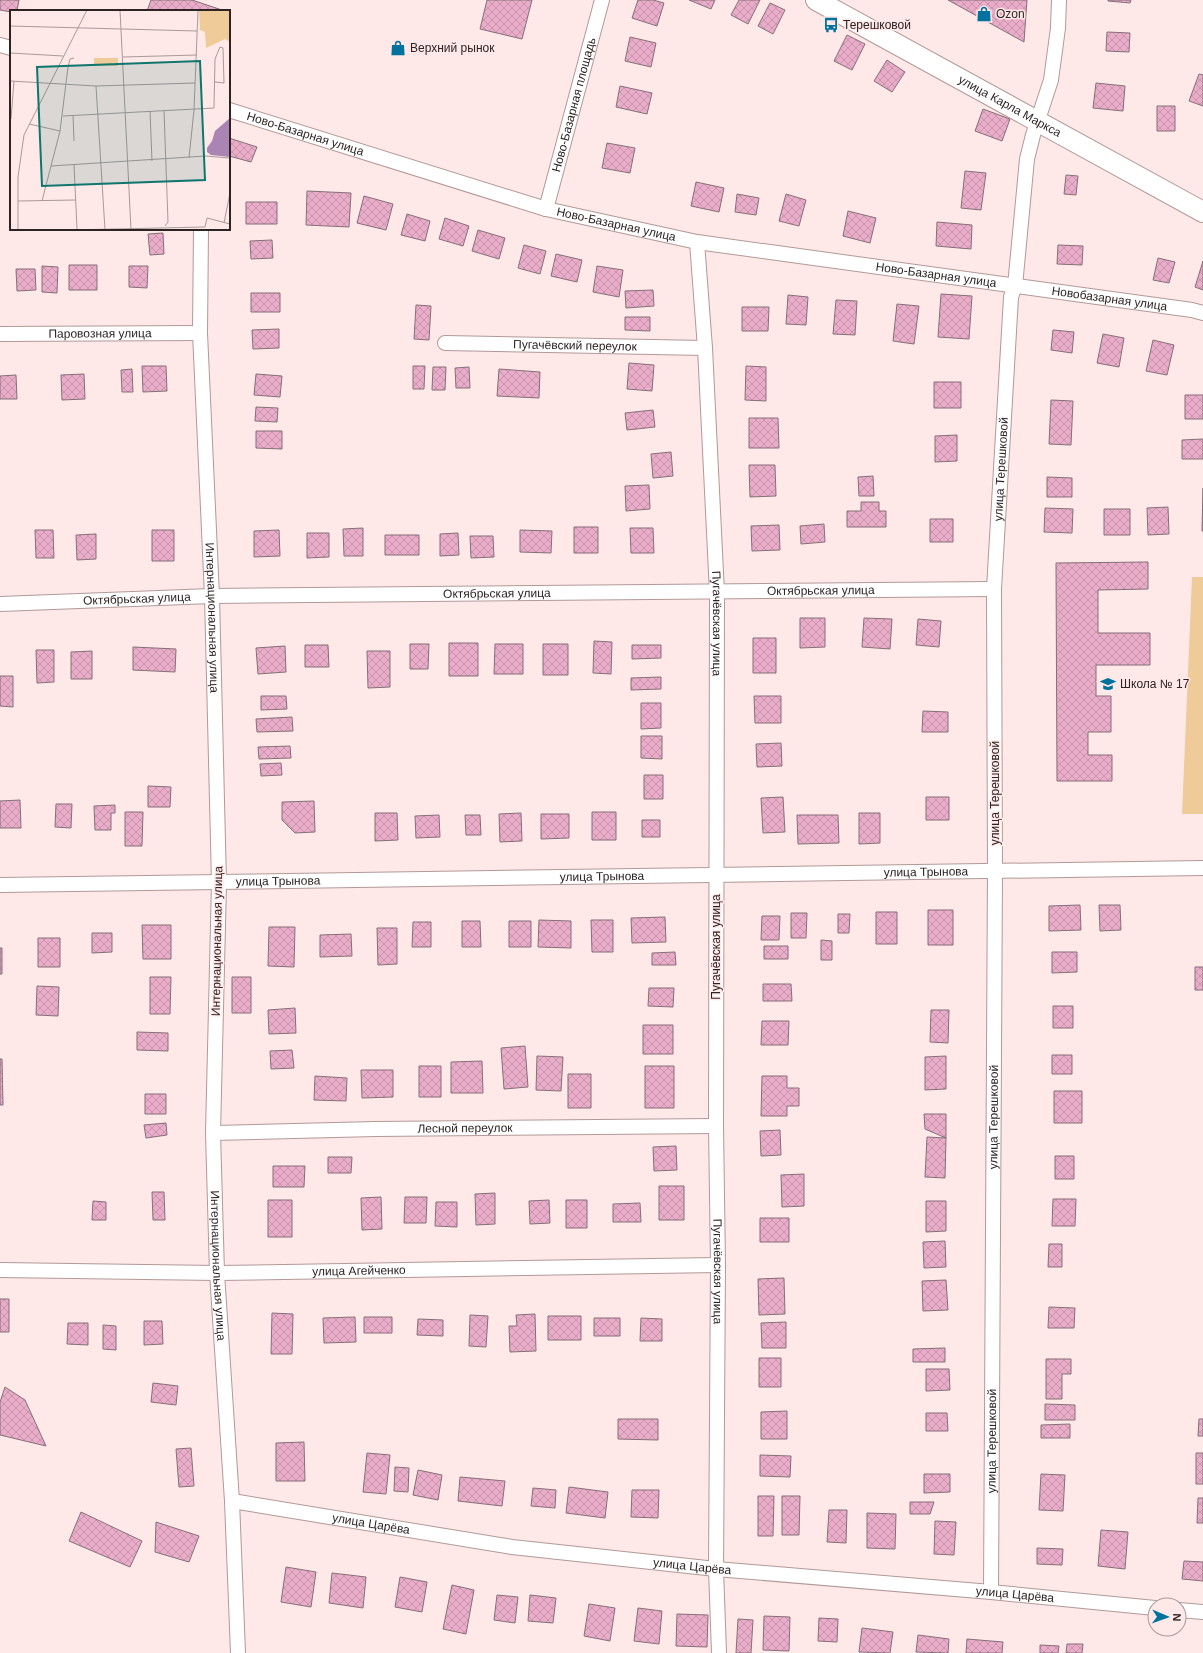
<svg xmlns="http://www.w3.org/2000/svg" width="1203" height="1653" font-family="Helvetica,sans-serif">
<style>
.grass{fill:#eecb98}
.building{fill:url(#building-cross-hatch);stroke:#846f78}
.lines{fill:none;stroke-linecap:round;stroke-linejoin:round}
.street-casing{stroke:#b29998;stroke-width:16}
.secondary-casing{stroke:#b29998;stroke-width:22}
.street{stroke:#fff;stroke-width:14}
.secondary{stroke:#fff;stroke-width:20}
.labels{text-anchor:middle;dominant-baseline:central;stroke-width:3;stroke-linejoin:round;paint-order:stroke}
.poi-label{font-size:12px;fill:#2d2323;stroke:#fee8e8;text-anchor:start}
.street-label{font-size:12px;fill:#2d2323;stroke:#fee8e8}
.inset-road{fill:none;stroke:#a99;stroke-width:1}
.view{fill:#0f766e;fill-opacity:0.15;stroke:#0f766e;stroke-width:2}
.inset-edge{fill:none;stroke:#2d2323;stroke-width:2}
</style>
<defs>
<pattern id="building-cross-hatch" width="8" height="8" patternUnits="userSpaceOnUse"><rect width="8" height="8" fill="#eaadc9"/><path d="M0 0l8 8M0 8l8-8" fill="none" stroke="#c995ac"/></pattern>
</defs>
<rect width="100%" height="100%" fill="#fee8e8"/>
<!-- grass -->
<path class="grass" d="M1192,577H1203V814H1182Z"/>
<!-- building -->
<path class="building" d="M0,0H19L17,11H11V12L0,10Z
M151,0H192L225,11H147Z
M487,0H532L522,39L480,29Z
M638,0H653L664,3L657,26L632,18Z
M689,0H715L711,9Z
M739,0H760L748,24L731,15Z
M948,0H1027L1024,42Z
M1108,0H1131L1130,3L1108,1Z
M770,3L785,10L773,34L758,26Z
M1107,32L1130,33L1129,52L1106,51Z
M847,35L865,44L852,70L834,61Z
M630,37L656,43L651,67L625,61Z
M887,60L905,72L892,92L874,81Z
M1199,74L1203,75V106L1189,101Z
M1096,83L1125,86L1123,111L1093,108Z
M620,86L652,93L647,114L616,107Z
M1157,106H1175V131H1157Z
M983,109L1010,119L1002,141L975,131Z
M229,138L257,147L251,162L229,156Z
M607,143L635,148L630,173L602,168Z
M965,171L986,173L981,210L961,208Z
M1066,175L1078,176L1076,195L1064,194Z
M696,182L724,188L719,212L691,206Z
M307,191L351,193L349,227L306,225Z
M737,194L759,198L756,215L735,212Z
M786,194L806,200L799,226L779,221Z
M364,196L393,204L386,230L357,223Z
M246,202H277V224H246Z
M848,211L876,218L870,243L843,236Z
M407,214L430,221L425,241L401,235Z
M445,218L469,226L463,246L439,239Z
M937,222L972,225L971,249L936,246Z
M478,230L505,238L499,259L472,251Z
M163,233L164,254L150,255L148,234Z
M272,240L273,258L251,259L250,241Z
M524,245L546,251L540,274L518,268Z
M1058,245L1083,246L1082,265L1057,264Z
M556,254L582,260L577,282L551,276Z
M1158,258L1175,262L1169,283L1153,280Z
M1203,261V290L1195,287Z
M69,265H97V290H69Z
M42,266L58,267L57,293L42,292Z
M129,266H148L147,288L129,287Z
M597,266L623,270L619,297L593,292Z
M16,269H35L36,290L17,291Z
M653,290L654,306L626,308L625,291Z
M251,293H280V312H251Z
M941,294L972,296L969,339L938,337Z
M788,295L808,297L806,325L786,324Z
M836,300L857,301L855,335L833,334Z
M897,304L919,306L914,344L893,341Z
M416,305L431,306L429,340L414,339Z
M742,307H769L768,331H742Z
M625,317H650V331L625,330Z
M279,329V348L253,349L252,330Z
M1053,330L1074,332L1072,353L1051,350Z
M1103,334L1124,338L1119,367L1097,363Z
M1153,340L1174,345L1167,375L1146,371Z
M629,363L654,365L652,391L627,389Z
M142,366H166L167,391L143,392Z
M413,366H425L424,389H413Z
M746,366L766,367V401L745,400Z
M433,367H446L445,390H432Z
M469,367L470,388H456L455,368Z
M132,369L133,392H122L121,370Z
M499,369L540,372L539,398L497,396Z
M84,374L85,399L62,400L61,375Z
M256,374L282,376L280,397L254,395Z
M16,375L17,399H0V376Z
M934,382H961V408H934Z
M1185,395H1203V419H1185Z
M1051,400L1073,401L1071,445L1049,444Z
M256,407L278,408L277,422L255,421Z
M653,410L655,427L627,430L625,413Z
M749,418H778L779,448H749Z
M256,431H282V449L256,448Z
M957,435V461L935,462V436Z
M1203,439V459H1182V440Z
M671,452L673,476L653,478L651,454Z
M749,465H775L776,496L750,497Z
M873,476L874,496H859L858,477Z
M1047,477L1072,478V497H1047Z
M649,485L650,509L626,511L625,486Z
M1203,488V531H1202Z
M861,502H879V511H886V527H847V511H861Z
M1168,507L1169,534L1148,535L1147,508Z
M1045,508L1073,509L1072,533L1044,532Z
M1104,509H1130V535H1104Z
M930,519H953V542H930Z
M824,524L825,542L801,544L800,526Z
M779,525L780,550L752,551L751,526Z
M574,527H598V553H574Z
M363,528V556H344L343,529Z
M630,528H653L654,553H631Z
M35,530H53L54,558H36Z
M152,530H174V561H152Z
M279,530L280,556L254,557V531Z
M520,530L552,531L551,553L520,552Z
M307,533H329V557L307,558Z
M458,533L459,555L440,556V534Z
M96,534V559L77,560L76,535Z
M385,535H419V555H385Z
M470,536H493L494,557L471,558Z
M1148,562V589L1098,590V633H1150V665H1096V696H1111V732H1088V755H1112V781H1057L1056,563Z
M800,618H825V647L800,648Z
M864,618L892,619L890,649L862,647Z
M918,619L941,621L939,647L916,645Z
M753,638H776V673H753Z
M594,641L612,642L611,674L593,673Z
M449,643H478V676H449Z
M410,644H429L428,669H410Z
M495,644H523V674H494Z
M543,644H568V675H543Z
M305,645H328L329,667H305Z
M632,645H661V658L632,659Z
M285,646L286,672L258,674L256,648Z
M133,647L176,649L175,672L133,670Z
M36,650H54V682L37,683Z
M92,651V679H71V652Z
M367,651H390V687L368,688Z
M0,676H13V707L0,706Z
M661,677V689L631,690V678Z
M261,696H286L287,709L261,710Z
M754,696H781V723H755Z
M641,703H661V728L641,729Z
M923,711L948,712V732H922Z
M292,717L293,731L257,732L256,719Z
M641,736H662V759L641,758Z
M781,743L782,766L757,767L756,744Z
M290,746L291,758L259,759L258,747Z
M281,763L282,775L261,776L260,764Z
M644,775H663V799H644Z
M148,786L171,787L170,807H148Z
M783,797L785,832L763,833L761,798Z
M926,797H949V820H926Z
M20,800L21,828H0V801Z
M314,801L315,832L295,833L282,820V802Z
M56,804H72L71,828L55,827Z
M115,805V813H111V830H95L94,806Z
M125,812H143L142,846H125Z
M592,812H616V840H592Z
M375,813H397L398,840L375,841Z
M521,813L522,841L500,842L499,814Z
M859,813H880V843L859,844Z
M541,814H569V838L541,839Z
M439,815L440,837L416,838L415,816Z
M465,815H480L481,835H466Z
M797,815H838L839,843L798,844Z
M642,820H660V837H642Z
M1080,905L1081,930L1049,931V906Z
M1099,905H1120L1121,930L1100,931Z
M928,910H953V945H928Z
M876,912H897V944H876Z
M791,913H807L806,938H791Z
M838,914H850L849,933H838Z
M762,916H780L779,940H761Z
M665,917L666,942L632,943L631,918Z
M539,920L571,921V948L538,947Z
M591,920H613V952H592Z
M462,921H480L481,947H462Z
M509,921H531V947H509Z
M413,922H431V947H412Z
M142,925H171V959H143Z
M269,927H295L294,967L268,966Z
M377,928H397V964L378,965Z
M92,933H112V952L92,953Z
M351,934L352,956L320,957V935Z
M38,938H60V967H38Z
M821,940L832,941V960H821Z
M764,946H788V959H764Z
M0,948H2V974H0Z
M675,952L676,965H652V953Z
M1052,952H1077V972L1052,973Z
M1195,967H1203V990H1195Z
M150,977H171L170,1014H150Z
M232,977H251V1013H232Z
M763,984H791L792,1001H763Z
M37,986L59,987L58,1016L36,1015Z
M649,988H674L673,1007L648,1006Z
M1053,1006H1073V1028H1053Z
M295,1008L296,1033L269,1034L268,1010Z
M931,1010H949L948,1043L930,1042Z
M762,1021H789L788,1045H761Z
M643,1025H673V1054H643Z
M137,1032L168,1033V1051L137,1050Z
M525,1046L528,1087L504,1089L501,1048Z
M292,1050L294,1068L271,1069L270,1051Z
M1052,1055H1072V1074H1052Z
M537,1056L563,1057L561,1091L536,1090Z
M946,1056V1089L925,1090V1057Z
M0,1059H2L3,1105H0Z
M482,1061L483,1093H451V1062Z
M419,1066H441V1097H419Z
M645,1066H674V1108H645Z
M361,1070H393V1097L362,1098Z
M568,1074H591V1108H568Z
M315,1076L347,1078L346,1101L314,1100Z
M762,1076H787V1088H799V1106H787V1116H761Z
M1054,1091H1082V1123H1054Z
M145,1094H166V1114H145Z
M924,1114H946V1138L925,1129Z
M166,1123L167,1135L146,1138L144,1125Z
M780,1130L781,1155L761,1156L760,1131Z
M927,1137L946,1138L945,1178L925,1177Z
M676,1146L677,1170L654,1171L653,1147Z
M1055,1156H1074V1179H1055Z
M328,1157H352L351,1173H328Z
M273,1166H305L304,1187H273Z
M804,1174V1206L782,1207L781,1175Z
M659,1186H684V1220H659Z
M152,1192H164L165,1220H153Z
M495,1193V1224L476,1225L475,1194Z
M381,1197L382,1229L362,1230L361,1198Z
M405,1197H427L426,1223H404Z
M1053,1199H1076L1075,1226H1052Z
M268,1200H292V1237H268Z
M549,1200L550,1223L530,1224L529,1201Z
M566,1200H587V1228H566Z
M93,1201L106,1202V1220H92Z
M926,1201H946V1231L926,1232Z
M436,1202H457V1227L435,1226Z
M640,1203L641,1222H613V1204Z
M760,1218H789V1242H760Z
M945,1241L946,1267L924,1268L923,1242Z
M1049,1244H1062V1267H1048Z
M784,1278L785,1314L759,1315L758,1279Z
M946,1280L948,1310L923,1311L922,1281Z
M0,1299H9V1332H0Z
M1049,1307L1075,1308L1074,1328H1048Z
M272,1313L293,1314L292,1354H271Z
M535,1314L536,1351L510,1352L509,1326H517L516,1315Z
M470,1315L488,1316L486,1347L469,1346Z
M548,1316H581V1340H548Z
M355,1317L356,1342L324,1343L323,1318Z
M364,1317H392V1333H364Z
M594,1318H620V1336H594Z
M641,1318L662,1319V1341H640Z
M418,1319L443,1320V1336L417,1335Z
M144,1321H162L163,1344L144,1345Z
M786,1322V1348H762L761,1323Z
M68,1323H88V1345L67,1344Z
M103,1325L116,1326V1350L103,1349Z
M945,1348V1362H913V1349Z
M759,1358H781V1387H759Z
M1046,1359H1071V1374H1062V1399H1046Z
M926,1369H949L950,1390L926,1391Z
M153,1383L178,1386L176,1405L151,1402Z
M5,1387L25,1400L46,1446L0,1435V1402Z
M1045,1404L1075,1405V1420H1045Z
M787,1411V1439H761V1412Z
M926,1413H947L948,1431H926Z
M618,1419H658V1440L618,1439Z
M1199,1419H1203V1436H1198Z
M1070,1424V1438H1041V1425Z
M304,1442L305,1481H276V1443Z
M191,1448L194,1486L179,1487L176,1449Z
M367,1453L390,1455L386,1494L363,1492Z
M1196,1453H1203V1484H1196Z
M760,1455L791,1456L790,1477L760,1476Z
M395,1467L409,1468L408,1492L394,1491Z
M418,1470L442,1475L438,1500L413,1495Z
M924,1474H950V1492L924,1493Z
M1041,1474L1065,1475L1063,1511L1039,1510Z
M460,1477L505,1481L502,1506L458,1501Z
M569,1487L608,1492L605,1518L566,1513Z
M533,1488L556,1490L555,1508L531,1506Z
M632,1490H659L658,1518L631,1517Z
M758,1496H774L773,1536H758Z
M782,1496H800L799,1535H782Z
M1198,1498H1203V1523H1197Z
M910,1502H934L930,1514H910Z
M829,1510H847L846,1543L827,1542Z
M81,1512L142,1541L130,1567L69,1541Z
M867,1513L896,1514L895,1549L867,1548Z
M935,1521L956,1522L954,1555L934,1554Z
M156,1522L199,1536L189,1562L155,1552Z
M1101,1530L1128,1532L1125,1569L1098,1566Z
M1037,1548L1063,1549L1062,1565L1037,1564Z
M1184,1561L1203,1562V1581L1182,1579Z
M286,1567L316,1572L311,1607L281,1602Z
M332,1573L366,1577L363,1608L329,1603Z
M400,1577L427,1582L422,1612L395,1607Z
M452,1585L474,1590L466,1634L443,1629Z
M497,1595L518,1597L515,1623L494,1620Z
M530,1595L556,1598L553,1623L528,1621Z
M589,1604L615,1608L610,1641L584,1636Z
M638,1608L662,1611L659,1644L634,1641Z
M677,1614L708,1615L707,1647L676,1646Z
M764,1616L790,1617L789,1651L763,1650Z
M819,1618L838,1619L837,1642L818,1641Z
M738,1619L753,1620L751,1653H736Z
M862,1628L893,1632L890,1653L859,1652Z
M918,1635L949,1639L948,1653L916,1652Z
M967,1639L1003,1642L1002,1653H966Z
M1067,1644H1083L1082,1653H1066Z
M1040,1645L1059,1646L1058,1653H1040Z"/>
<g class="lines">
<!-- street casing -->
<g class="street-casing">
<g id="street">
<path d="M0,45L11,48"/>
<path id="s1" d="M229,110L546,209L697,242L1192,310L1203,313"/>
<path id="s2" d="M546,209L602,0"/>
<path id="s3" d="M201,229L200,333L212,596L219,883L213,1133L217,1273L232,1501L238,1653"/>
<path id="s4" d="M697,242L705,348L717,593L716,1126L718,1265L716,1569L719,1653"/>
<path id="s5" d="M0,334L200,333"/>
<path id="s6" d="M445,343L705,348"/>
<path id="s7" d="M0,604L212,596L994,589"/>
<path id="s8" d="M0,885L1203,868"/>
<path id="s9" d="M213,1133L376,1129L716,1126"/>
<path id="s10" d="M0,1270L217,1273L718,1265"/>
<path id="s11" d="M232,1501L512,1547L716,1569L991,1592L1155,1608"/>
<path id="s12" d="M991,1592L995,871L994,589L1011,297L1015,286L1027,159L1033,135L1051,80L1058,28L1059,0"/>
<path d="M1179,1610L1203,1612"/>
</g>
</g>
<!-- secondary casing -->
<g class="secondary-casing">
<g id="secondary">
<path id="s13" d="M816,0L1203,212"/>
</g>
</g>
<!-- street -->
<use href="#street" class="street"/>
<!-- secondary -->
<use href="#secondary" class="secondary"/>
</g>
<!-- icons -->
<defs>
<g id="shop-bare" transform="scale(1.2)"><path d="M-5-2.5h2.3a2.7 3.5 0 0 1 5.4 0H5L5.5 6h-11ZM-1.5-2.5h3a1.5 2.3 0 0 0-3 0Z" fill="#01729d" stroke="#fee8e8" stroke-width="2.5" paint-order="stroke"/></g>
<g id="bus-bare" transform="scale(1.2)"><path d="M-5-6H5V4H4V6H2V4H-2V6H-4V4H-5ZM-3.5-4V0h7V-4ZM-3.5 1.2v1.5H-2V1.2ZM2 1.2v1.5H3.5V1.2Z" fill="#01729d" stroke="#fee8e8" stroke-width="2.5" paint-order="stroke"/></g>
<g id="school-bare" transform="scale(1.2)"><path d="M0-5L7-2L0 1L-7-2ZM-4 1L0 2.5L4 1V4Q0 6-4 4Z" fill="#01729d" stroke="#fee8e8" stroke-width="2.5" paint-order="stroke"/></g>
</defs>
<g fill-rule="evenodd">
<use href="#shop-bare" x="984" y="14"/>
<use href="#bus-bare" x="831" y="25"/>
<use href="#shop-bare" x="398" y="48"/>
<use href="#school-bare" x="1108" y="684"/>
</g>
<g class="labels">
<!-- poi labels -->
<g class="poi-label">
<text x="996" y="14">Ozon</text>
<text x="843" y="25">Терешковой</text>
<text x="410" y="48">Верхний рынок</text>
<text x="1120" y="684">Школа № 17</text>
</g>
<!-- street labels -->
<g class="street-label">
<text stroke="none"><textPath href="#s2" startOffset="108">Ново-Базарная площадь</textPath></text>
<text stroke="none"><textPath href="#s13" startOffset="221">улица Карла Маркса</textPath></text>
<text stroke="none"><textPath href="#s1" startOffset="80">Ново-Базарная улица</textPath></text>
<text stroke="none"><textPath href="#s1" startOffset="404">Ново-Базарная улица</textPath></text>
<text stroke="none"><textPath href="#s1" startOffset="728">Ново-Базарная улица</textPath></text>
<text stroke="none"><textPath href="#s1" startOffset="903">Новобазарная улица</textPath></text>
<text stroke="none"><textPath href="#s5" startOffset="100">Паровозная улица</textPath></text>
<text stroke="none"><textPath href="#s6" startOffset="130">Пугачёвский переулок</textPath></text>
<text stroke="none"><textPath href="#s12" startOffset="1123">улица Терешковой</textPath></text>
<text stroke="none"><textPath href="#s7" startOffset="821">Октябрьская улица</textPath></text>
<text stroke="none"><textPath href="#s7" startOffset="497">Октябрьская улица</textPath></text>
<text stroke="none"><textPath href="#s7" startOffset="137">Октябрьская улица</textPath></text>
<text stroke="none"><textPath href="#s3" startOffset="389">Интернациональная улица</textPath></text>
<text stroke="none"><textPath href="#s4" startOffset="382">Пугачёвская улица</textPath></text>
<text transform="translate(995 793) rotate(-90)">улица Терешковой</text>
<text stroke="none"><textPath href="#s8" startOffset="926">улица Трынова</textPath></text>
<text stroke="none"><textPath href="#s8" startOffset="602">улица Трынова</textPath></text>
<text stroke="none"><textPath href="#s8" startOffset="278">улица Трынова</textPath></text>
<text transform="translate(217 941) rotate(-89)">Интернациональная улица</text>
<text transform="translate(716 947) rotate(-90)">Пугачёвская улица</text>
<text stroke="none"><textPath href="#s12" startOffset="475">улица Терешковой</textPath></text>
<text stroke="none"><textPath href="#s9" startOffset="252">Лесной переулок</textPath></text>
<text stroke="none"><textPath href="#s3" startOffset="1037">Интернациональная улица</textPath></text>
<text stroke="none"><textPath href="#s10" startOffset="359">улица Агейченко</textPath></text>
<text stroke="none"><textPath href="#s4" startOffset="1030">Пугачёвская улица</textPath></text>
<text stroke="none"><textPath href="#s12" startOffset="151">улица Терешковой</textPath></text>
<text stroke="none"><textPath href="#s11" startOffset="141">улица Царёва</textPath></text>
<text stroke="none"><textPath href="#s11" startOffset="465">улица Царёва</textPath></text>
<text stroke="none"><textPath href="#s11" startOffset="789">улица Царёва</textPath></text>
</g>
</g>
<!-- overview -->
<g transform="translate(10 10)">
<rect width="220" height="220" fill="#fee8e8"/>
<path d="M84,48H108V56H84Z" fill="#eecb98"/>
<path d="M189,0H220V32L215,29L196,38L195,22L190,20Z" fill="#eecb98"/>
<path d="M220,108V147L201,145L197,142V138L202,131L205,121Z" fill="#aa84b2"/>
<path class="inset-road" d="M110,0L121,220M0,16L187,21M0,43L53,46M113,47L187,45M0,71L86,76L185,73M86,76L95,220M204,98L205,49L210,37L213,38L214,73L205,72M140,101L142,151M154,101L158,212L155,216M63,105L64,131M53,106L204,98M1,109L4,71M19,114L50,121M179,148L184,100L188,0M64,155L67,219M41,156L195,146L220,148M8,191L65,190M32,191L50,121L58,57L60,49L64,48M214,213L220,183M8,220V167L14,125L77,0M60,220L195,217L197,208L220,214"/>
<path class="view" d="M190,51L195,170L32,176L27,57Z"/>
<rect width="220" height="220" class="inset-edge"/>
</g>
<!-- north arrow -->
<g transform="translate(1167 1617) rotate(92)"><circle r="19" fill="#fee8e8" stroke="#aa9999"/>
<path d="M0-3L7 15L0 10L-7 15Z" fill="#01729d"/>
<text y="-6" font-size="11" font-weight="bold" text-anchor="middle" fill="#2d2323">N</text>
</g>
</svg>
